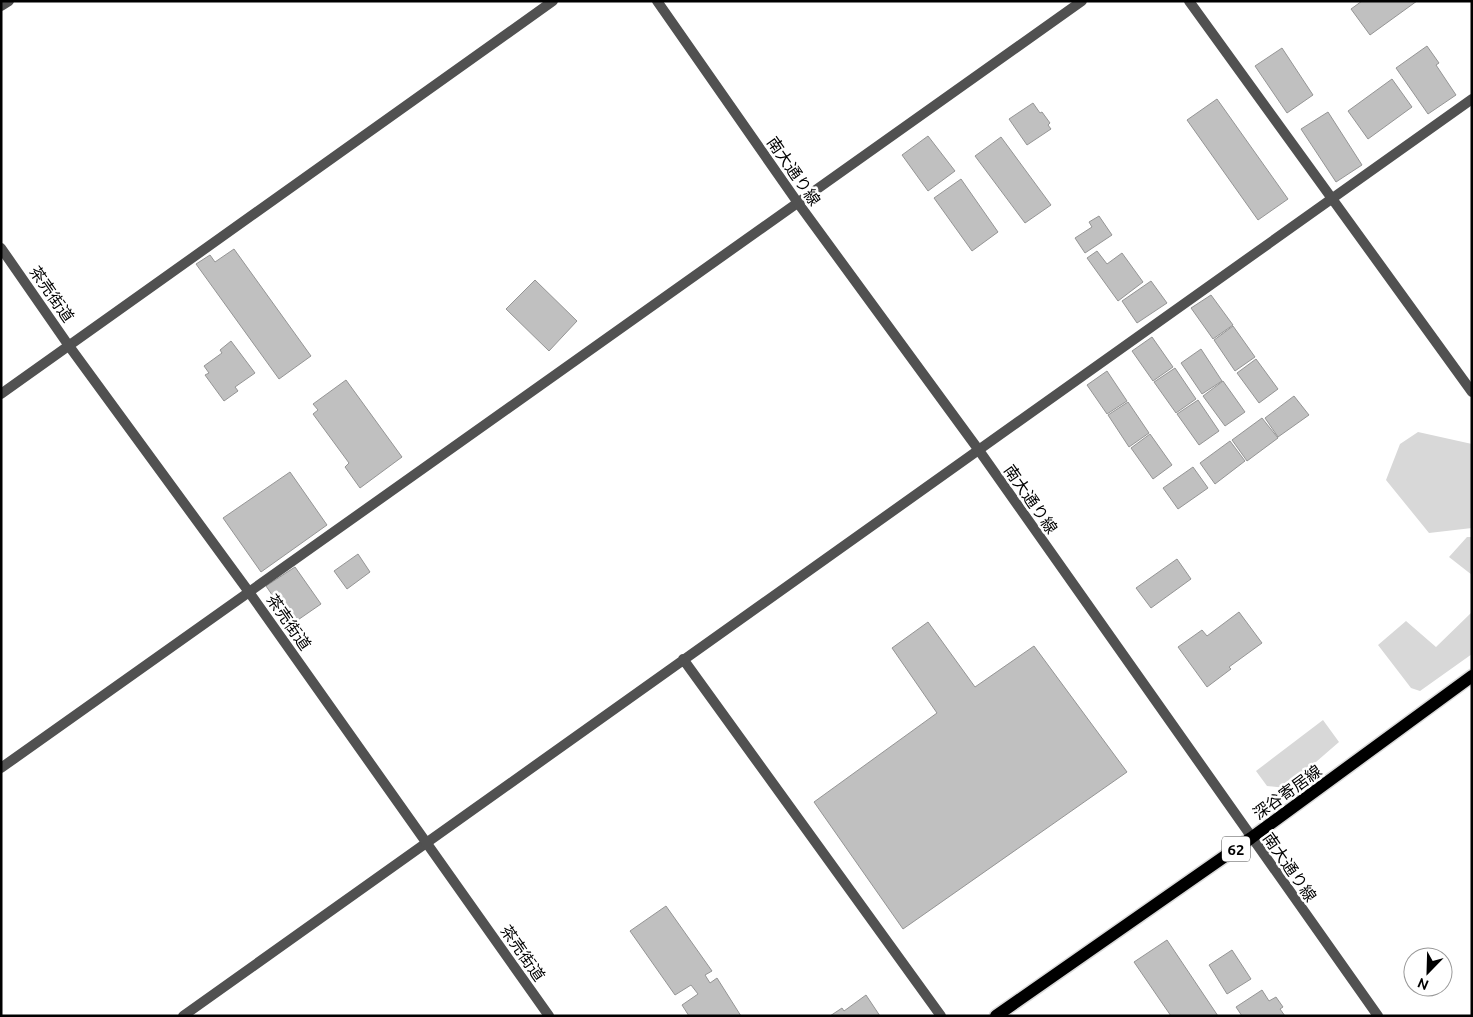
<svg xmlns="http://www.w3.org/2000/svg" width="1473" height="1017" font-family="Ubuntu,'Noto Sans JP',sans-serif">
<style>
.green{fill:#d8d8d8}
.building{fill:#c0c0c0;stroke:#959595}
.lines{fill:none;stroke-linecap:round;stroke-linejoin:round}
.primary-casing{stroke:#dbdbdb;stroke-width:15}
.minor{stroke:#515151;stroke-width:10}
.tertiary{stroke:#515151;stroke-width:10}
.primary{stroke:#000;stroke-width:12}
.labels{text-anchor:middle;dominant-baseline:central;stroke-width:5;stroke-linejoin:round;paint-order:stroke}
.shield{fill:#fff;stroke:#4c4c4c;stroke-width:1}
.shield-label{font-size:15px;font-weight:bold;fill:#000}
.street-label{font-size:16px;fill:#000;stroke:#fff}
</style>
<rect width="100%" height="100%" fill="#fff"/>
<!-- green -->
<path class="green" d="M1418,432L1472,444V528L1429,533L1386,480L1400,444Z
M1467,537H1472V575L1449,557Z
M1472,612V654L1420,691L1411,688L1378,645L1406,621L1436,647Z
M1323,720L1339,742L1286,788L1267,786L1256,771Z"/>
<!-- building -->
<path class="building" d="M1362,1H1417L1370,35L1351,9Z
M1427,46L1439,63L1436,65L1456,95L1428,114L1396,68Z
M1282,48L1313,95L1287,113L1255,66Z
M1392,79L1412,107L1368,139L1348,111Z
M1217,99L1288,199L1258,220L1187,120Z
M1033,103L1040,113L1042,112L1050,123L1048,125L1051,129L1027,145L1009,119Z
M1328,112L1362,165L1336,182L1301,129Z
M928,136L955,171L928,191L902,155Z
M1001,137L1051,205L1025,223L975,156Z
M961,179L998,232L972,251L934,198Z
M1099,216L1112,235L1085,253L1075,238L1092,227L1089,222Z
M234,249L311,356L279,379L196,264L210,255L215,262Z
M1097,251L1107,264L1122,253L1143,282L1118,301L1087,258Z
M535,280L577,321L549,351L506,309Z
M1151,281L1167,303L1137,323L1122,301Z
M1211,295L1233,325L1213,339L1191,308Z
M1233,326L1255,357L1235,371L1214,340Z
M1152,337L1173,367L1153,381L1132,351Z
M231,341L255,373L235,387L238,391L224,401L205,375L209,373L204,366L222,353L220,350Z
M1201,349L1222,381L1202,394L1181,363Z
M1256,359L1278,389L1259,403L1237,373Z
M1175,368L1196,399L1176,413L1154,382Z
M1107,371L1127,401L1107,414L1087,385Z
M346,380L402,457L360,488L345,467L349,463L313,414L318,410L313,404Z
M1223,381L1245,412L1225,426L1203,396Z
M1294,396L1309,415L1278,437L1265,418Z
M1198,400L1219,431L1199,445L1177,414Z
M1128,402L1149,433L1129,447L1108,415Z
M1262,418L1278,438L1247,461L1232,440Z
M1150,434L1172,465L1153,479L1131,448Z
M1230,441L1245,461L1215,484L1200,463Z
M1193,467L1208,488L1178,509L1163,488Z
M290,472L327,525L261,572L223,518Z
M358,554L370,572L347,589L334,571Z
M1177,559L1191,579L1151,608L1136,588Z
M295,567L321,604L292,624L266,586Z
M1239,612L1262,643L1229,667L1231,669L1207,687L1178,647L1202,630L1207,636Z
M928,622L975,687L1034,646L1127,772L903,929L814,802L937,713L892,648Z
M666,906L712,971L705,975L710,983L717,978L741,1016H689L682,1005L698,994L691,985L675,995L630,931Z
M1167,940L1218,1016H1171L1134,962Z
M1232,950L1251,979L1227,994L1209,965Z
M1262,990L1269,1001L1276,997L1283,1007L1280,1009L1285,1016H1242L1236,1007Z
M866,995L880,1016H830L842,1008L844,1011Z"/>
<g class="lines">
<!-- primary casing -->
<g class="primary-casing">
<path id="primary" d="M996,1016L1251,838L1472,676"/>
</g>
<!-- minor -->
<path class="minor" d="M1189,1L1472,392
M1,394L553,1
M683,659L941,1016
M1,768L1082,1
M183,1016L1472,99"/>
<!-- tertiary -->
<path class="tertiary" d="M657,1L798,203L978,449L1378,1016
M1,6L9,1
M1,248L69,346L249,592L549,1016"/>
<!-- primary -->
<use href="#primary" class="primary"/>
</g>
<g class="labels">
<!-- shield labels -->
<rect class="shield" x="1222" y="836.5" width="28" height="25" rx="4"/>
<g class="shield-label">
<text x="1236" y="849">62</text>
</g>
<!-- street labels -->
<g class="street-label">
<text transform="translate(794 171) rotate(55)">南大通り線</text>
<text transform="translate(52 294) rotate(55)">茶売街道</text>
<text transform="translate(1031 499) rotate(55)">南大通り線</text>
<text transform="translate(289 622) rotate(55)">茶売街道</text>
<text transform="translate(1287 792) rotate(-36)">深谷寄居線</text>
<text transform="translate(1290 867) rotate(55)">南大通り線</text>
<text transform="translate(523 953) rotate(55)">茶売街道</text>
</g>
</g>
<!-- border -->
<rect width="1473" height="1017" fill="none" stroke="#000000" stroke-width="5"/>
<!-- north arrow -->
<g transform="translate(1428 972) rotate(203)"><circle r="24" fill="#ffffff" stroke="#999999"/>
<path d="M0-4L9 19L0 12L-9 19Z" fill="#000000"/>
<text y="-8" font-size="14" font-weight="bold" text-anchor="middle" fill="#000000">N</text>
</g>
</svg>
